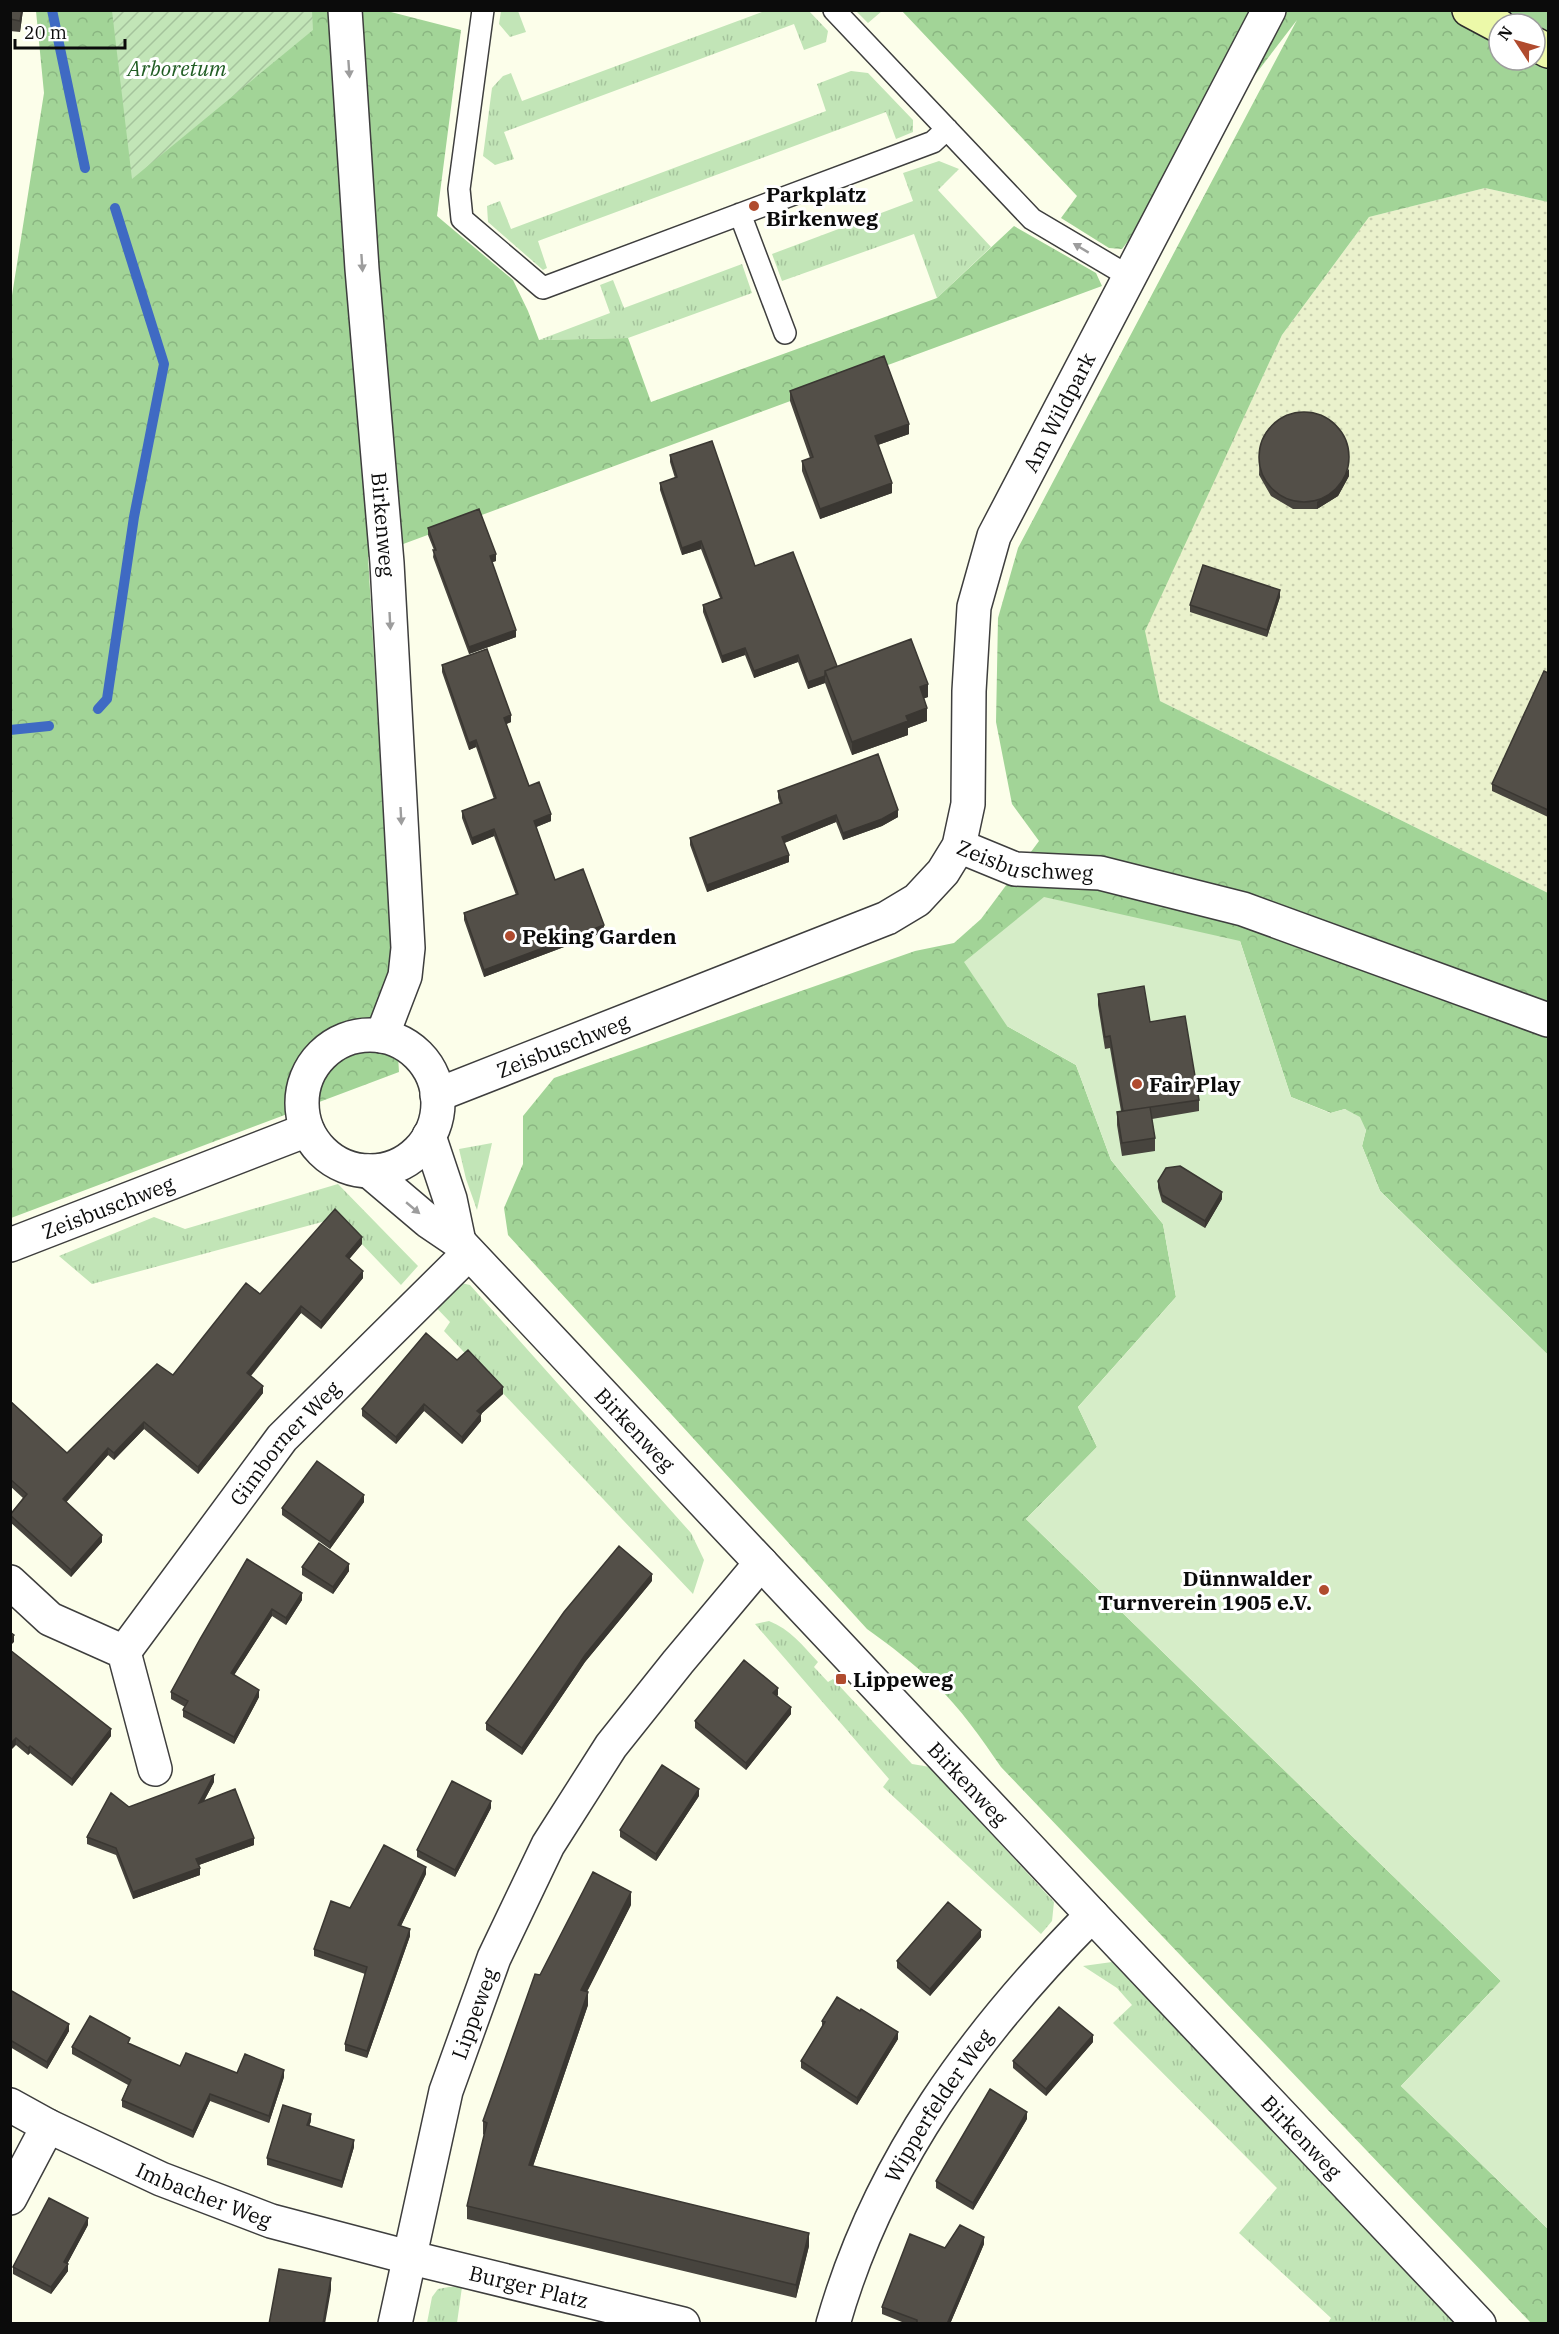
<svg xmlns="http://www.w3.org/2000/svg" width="1559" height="2334" font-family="'IBM Plex Serif',serif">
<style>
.farmland{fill:url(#farmland-dots)}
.grass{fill:url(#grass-tufts)}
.forest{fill:url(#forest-crowns);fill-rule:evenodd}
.garden{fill:url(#garden-furrows)}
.pitch{fill:#d6edc8}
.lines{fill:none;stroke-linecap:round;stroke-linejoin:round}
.stream{stroke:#3f6ac3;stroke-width:10}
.service-casing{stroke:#3e3e3e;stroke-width:24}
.minor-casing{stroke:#3e3e3e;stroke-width:36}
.tertiary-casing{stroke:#3e3e3e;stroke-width:36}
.secondary-casing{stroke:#2d2d2d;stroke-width:36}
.service{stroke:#fff;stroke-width:21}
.minor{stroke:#fff;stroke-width:33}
.tertiary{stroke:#fff;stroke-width:33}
.secondary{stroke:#ecf9a9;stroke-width:33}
.wall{fill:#47443e}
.shaded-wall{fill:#3a3732}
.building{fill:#534f48;stroke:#3a3732;stroke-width:1.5}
.oneway{fill:#9d9d9d}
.poi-dot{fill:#b04b2e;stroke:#fff;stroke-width:2}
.labels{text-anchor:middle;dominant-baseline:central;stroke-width:6;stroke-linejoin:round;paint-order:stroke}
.park-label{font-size:21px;font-style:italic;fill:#215d24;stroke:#fff}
.poi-label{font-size:21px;font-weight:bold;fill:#0b0b0b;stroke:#fff;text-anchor:start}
.street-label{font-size:21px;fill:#0b0b0b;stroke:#fff}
</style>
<defs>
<pattern id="farmland-dots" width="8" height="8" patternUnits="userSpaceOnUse" patternTransform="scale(1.5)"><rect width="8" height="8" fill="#eaf1cc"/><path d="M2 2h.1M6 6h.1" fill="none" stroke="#c7cdae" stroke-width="1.8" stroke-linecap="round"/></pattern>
<pattern id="grass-tufts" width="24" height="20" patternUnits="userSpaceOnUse" patternTransform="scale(1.5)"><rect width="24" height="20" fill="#c2e5b7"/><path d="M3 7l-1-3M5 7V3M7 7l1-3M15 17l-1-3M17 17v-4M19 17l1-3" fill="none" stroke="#a5c39c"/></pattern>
<pattern id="forest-crowns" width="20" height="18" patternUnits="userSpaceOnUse" patternTransform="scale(1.5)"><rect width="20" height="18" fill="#a2d497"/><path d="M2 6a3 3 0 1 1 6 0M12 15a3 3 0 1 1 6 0" fill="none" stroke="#8ab581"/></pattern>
<pattern id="garden-furrows" width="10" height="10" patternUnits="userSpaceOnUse" patternTransform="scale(1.5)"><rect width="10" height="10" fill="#c2e5b7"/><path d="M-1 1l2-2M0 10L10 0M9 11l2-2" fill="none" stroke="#a5c39c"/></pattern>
</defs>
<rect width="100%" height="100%" fill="#fcfeea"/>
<!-- farmland -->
<path class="farmland" d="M1485,188L1548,202V893L1160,701L1144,631L1282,335L1369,217Z"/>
<!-- grass -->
<path class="grass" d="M501,11H518L526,32L510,37L499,24Z
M765,11H809L828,31L826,42L804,50L794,24L504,132L514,159L495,165L483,156L492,88L503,76L511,73L522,101Z
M856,11H882L868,23Z
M851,71L868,73L913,120V132L896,139L886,112L538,241L547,268L543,270L488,222L487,206L500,201L511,229L826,111L817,84Z
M939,161L959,169L938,190L991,247L937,298L914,234L782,281L772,254L913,201L903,173Z
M742,264L752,293L628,338L539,340L610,313L600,285L613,280L624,308Z
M492,1143L477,1210L466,1179L459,1149Z
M338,1184L418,1266L401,1285L337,1218L92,1284L59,1256L154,1217L185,1229Z
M444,1279L470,1285L691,1533L704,1560L693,1594L444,1331L450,1322L426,1297Z
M769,1621C790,1629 803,1646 818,1662L814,1667L828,1682L833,1679L912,1764L930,1767L1054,1902L1052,1921L1041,1934L883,1787L889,1779L755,1624Z
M1112,1962L1456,2323H1328L1331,2318L1239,2233L1277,2188L1113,2023L1132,2005L1117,1988L1083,1966Z
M449,2287H462L457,2323H427L432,2297L438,2289Z"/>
<!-- forest -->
<path class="forest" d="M36,11H387L461,30L437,216L513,280L528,311L539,340L628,338L651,402L937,298L1014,226L1096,273L1102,286L368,557L399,1072L11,1218L10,308L44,93Z
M902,11H1548V202L1485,188L1369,217L1282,335L1145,631L1160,701L1548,893V1355L1380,1191L1362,1146L1366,1130L1345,1109L1331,1113L1291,1097L1240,941L1007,1026L1076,1065L1111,1160L1163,1224L1176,1297L1078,1407L1097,1447L1026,1519L1501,1981L1401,2086L1548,2229V2323H1531L1001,1767C981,1738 961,1709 935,1684C914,1664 891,1646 867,1629L508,1235L504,1208L523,1164V1116L554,1078L915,951L954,943L981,919L1039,841L1012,804L996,722L998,618L1018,548L1297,20L1122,249L1109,248L1061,218L1077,196ZM1499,24H1535V60H1499Z"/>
<!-- garden -->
<path class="garden" d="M112,11H312L313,30L132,179Z"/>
<!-- pitch -->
<path class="pitch" d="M1044,897L1240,941L1291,1097L1330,1113L1345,1109L1360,1117L1366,1130L1362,1146L1380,1191L1548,1355V2229L1401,2086L1501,1981L1026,1519L1097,1447L1078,1407L1176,1297L1163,1224L1111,1160L1076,1065L1007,1026L964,962Z"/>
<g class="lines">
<!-- stream -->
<path class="stream" d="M52,10L85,168
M98,709L107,699L134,517L164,364L115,208
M10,730L49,726"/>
<!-- service casing -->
<g class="service-casing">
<path id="service" d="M483,10L459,189L462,219L543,288L933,142L947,129
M834,10L1032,219L1130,277
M740,214L785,333"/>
</g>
<!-- minor casing -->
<g class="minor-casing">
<g id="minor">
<path id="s1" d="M345,10L362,269L387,563L408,948L405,976L382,1036"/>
<path id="s2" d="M959,846L1015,869L1100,873L1243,909L1548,1020"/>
<path d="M10,1582L50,1619L124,1652L155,1769"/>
<path id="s3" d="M124,1652L282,1438L468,1254"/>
<path id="s4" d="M10,2105L48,2126L161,2179L271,2221L408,2257L683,2324"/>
<path d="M10,2198L48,2126"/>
<path id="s5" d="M395,2324L446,2091L494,1958L548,1845L611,1746L678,1662L761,1563"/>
<path id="s6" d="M833,2324C879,2162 975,2033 1092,1915"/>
</g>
</g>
<!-- tertiary casing -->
<g class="tertiary-casing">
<g id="tertiary">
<circle cx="370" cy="1103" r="68"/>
<path id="s7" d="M437,1095L887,918L917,900L943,872L959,846L968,804L969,691L974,607L994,536L1269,10"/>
<path d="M429,1136L450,1199L459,1242"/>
<path id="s8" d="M369,1171L428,1221L459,1242L1092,1915L1479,2324"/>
<path id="s9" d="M10,1245L307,1130"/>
</g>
</g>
<!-- secondary casing -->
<g class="secondary-casing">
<path id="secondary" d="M1469,10L1499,26
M1535,44L1548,51"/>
</g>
<!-- service -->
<use href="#service" class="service"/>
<!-- minor -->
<use href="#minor" class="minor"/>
<!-- tertiary -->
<use href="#tertiary" class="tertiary"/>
<!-- secondary -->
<use href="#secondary" class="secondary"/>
</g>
<!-- wall -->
<path class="wall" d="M10,10H23L20,32L10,31Z
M790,391L909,434L878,445L892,493L820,519L802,471V461L810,458L790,401Z
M1260,445L1349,476L1338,496L1317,509H1293L1271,496L1259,475Z
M670,455L755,566L837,666L928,697L924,698L927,721L908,728V735L852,755L825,683L808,689L798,662L754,678L745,655L722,663L703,612V605L720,598L701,549L682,555L660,490V483L675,478L670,462Z
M428,528L496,561L492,562L516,637L469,654L433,557L434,550L428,535Z
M1280,597L1267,637L1190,612V605Z
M442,665L511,722L506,724L529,786L551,821L536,827L555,880L604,932L484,977L464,920V913L516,895L494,836L472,845L462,818V811L494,799L476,747L469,750L442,672Z
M1548,673V817L1492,791V784Z
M778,791L898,817L882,826L843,840L836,822L784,843L789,862L707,892L690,845V838L780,804L778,798Z
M1098,994L1150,1022L1199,1100V1111L1152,1119L1155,1138V1151L1122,1156L1117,1125V1112L1121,1111L1110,1048L1105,1049L1098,1005Z
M1158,1181L1222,1199L1205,1228L1162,1202L1158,1188Z
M362,1244L349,1259L363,1278L321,1329L301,1313L251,1376L263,1393L198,1474L144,1429L114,1460L108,1455L66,1502L102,1542L71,1577L10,1522V1514L23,1498L10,1486V1401L67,1453L173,1375L260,1294Z
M457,1360L503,1394L481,1414V1421L462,1444L424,1411L396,1444L362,1416V1409Z
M364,1502L330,1549L282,1515V1508Z
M247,1559L302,1600L286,1625L272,1616L234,1675L259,1697L234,1744L183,1717V1710L185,1707L171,1699V1692Z
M302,1567L349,1571L333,1594L302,1575Z
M652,1581L585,1662L522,1755L486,1730V1723Z
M10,1650L111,1736L72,1786L30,1753L28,1755L16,1745Z
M777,1695L791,1714L746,1770L695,1728V1721Z
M214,1782L204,1801L254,1845L199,1865L200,1875L133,1899L116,1855L87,1844V1837L129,1807Z
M699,1796L656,1861L620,1837V1830Z
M491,1808L455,1877L417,1857V1850Z
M426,1874L401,1926L410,1936L367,2058L345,2051V2044L365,1974L314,1956V1949L350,1908Z
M631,1905L587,1992L588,2005L533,2166L809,2246L796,2298L467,2219V2206L484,2135L483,2134V2121L540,1975Z
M981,1937L930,1996L897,1968V1961Z
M10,1990L69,2031L47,2069L10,2047Z
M860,2011L898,2039L857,2105L801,2068V2061L822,2027V2021Z
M1093,2042L1046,2096L1013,2068V2061Z
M130,2045L180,2066L237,2073L284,2077L269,2123L210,2101L193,2138L122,2107V2100L128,2085L72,2054V2047Z
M1027,2119L973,2210L936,2188V2181Z
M311,2121L309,2126L354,2147L342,2188L267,2165V2158Z
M88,2225L67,2264L68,2271L51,2294L13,2274V2267Z
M984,2244L950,2324H907L882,2314V2307L945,2248Z"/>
<!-- shaded-wall -->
<path class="shaded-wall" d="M22,10H23L20,32V21Z
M909,424V434L875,446V436Z
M1349,469V476L1338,496L1317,509V502Z
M892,483V493L820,519V509Z
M701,541V549L682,555V548Z
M496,554V561L490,563V556Z
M1280,590V597L1267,637V630Z
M516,630V637L469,654V647Z
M745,648V655L722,663V656Z
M798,655V662L754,678V671Z
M825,676V683L808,689V682Z
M928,684V697L920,700V687Z
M927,708V721L908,728V735L852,755V742L906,716Z
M511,715V722L504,725V718Z
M476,740V747L469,750V743Z
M898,810V817L882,826L843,840V833Z
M551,814V821L534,828V821Z
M836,815V822L782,844V837Z
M494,829V836L472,845V838Z
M789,855V862L707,892V885Z
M604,925V932L484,977V970Z
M1222,1192V1199L1205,1228V1221Z
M362,1237V1244L346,1263V1256Z
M363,1271V1278L321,1329V1322Z
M301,1306V1313L247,1380V1373Z
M263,1386V1393L198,1474V1467Z
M503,1387V1394L481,1414V1421L462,1444V1437L477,1411Z
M424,1404V1411L396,1444V1437Z
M144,1422V1429L114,1460V1453Z
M108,1448V1455L63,1506V1499Z
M364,1495V1502L330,1549V1542Z
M102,1535V1542L71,1577V1570Z
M349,1564V1571L333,1594V1587Z
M652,1574V1581L585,1662L522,1755V1748L585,1655Z
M302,1593V1600L286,1625V1618Z
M272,1609V1616L231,1680V1673Z
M14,1635V1642L10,1646V1639Z
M778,1688V1695L773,1700V1693Z
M259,1690V1697L234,1744V1737Z
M791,1707V1714L746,1770V1763Z
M111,1729V1736L72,1786V1779Z
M16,1738V1745L10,1751V1744Z
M30,1746V1753L28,1755V1748Z
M214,1775V1782L199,1810V1803Z
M699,1789V1796L656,1861V1854Z
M491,1801V1808L455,1877V1870Z
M254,1838V1845L196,1866V1859Z
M426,1867V1874L398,1932V1925Z
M200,1868V1875L133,1899V1892Z
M631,1892V1905L581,2003V1990Z
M410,1929V1936L367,2058V2051Z
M981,1930V1937L930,1996V1989Z
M588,1992V2005L529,2178V2165Z
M69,2024V2031L47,2069V2062Z
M898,2032V2039L857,2105V2098Z
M1093,2035V2042L1046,2096V2089Z
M284,2070V2077L269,2123V2116Z
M210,2094V2101L193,2138V2131Z
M1027,2112V2119L973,2210V2203Z
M311,2114V2121L307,2132V2125Z
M354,2140V2147L342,2188V2181Z
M88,2218V2225L65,2268L68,2264V2271L51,2294V2287Z
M809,2233V2246L796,2298V2285Z
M984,2237V2244L950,2324H947Z
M331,2278V2290L325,2324H323Z"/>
<!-- building -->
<path class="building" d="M10,10H22L20,21L10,19Z
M884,356L909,424L875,436L892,483L820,509L802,461L813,457L790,391Z
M1259 457a45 45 0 1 1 90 0a45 45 0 1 1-90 0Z
M712,441L755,566L793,552L837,666L825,671V676L808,682L798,655L754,671L745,648L722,656L703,605L722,598L701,541L682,548L660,483L677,477L670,455Z
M479,509L496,554L490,556L516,630L469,647L433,550H436L428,528Z
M1203,565L1280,590L1267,630L1190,605Z
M911,639L928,684L920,687L927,708L906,716L908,721L852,742L825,671Z
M487,649L511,715L504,718L529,786L539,782L551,814L534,821L555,880L583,869L604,925L484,970L464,913L518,894L494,829L472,838L462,811L496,798L476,740L469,743L442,665Z
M1544,671L1548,673V810L1492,784Z
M878,754L898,810L882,819L843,833L836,815L782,837L789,855L707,885L690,838L782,803L778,791Z
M1144,986L1150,1022L1185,1016L1199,1100L1123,1111L1110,1036L1105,1037L1098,994Z
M1150,1107L1155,1138L1122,1143L1117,1112Z
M1180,1166L1222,1192L1205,1221L1162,1195L1158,1181L1166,1168Z
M335,1209L362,1237L346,1256L363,1271L321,1322L301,1306L247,1373L263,1386L198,1467L144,1422L114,1453L108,1448L63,1499L102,1535L71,1570L10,1515L27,1494L10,1479V1401L67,1453L157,1364L173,1375L246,1283L260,1294Z
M426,1333L457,1360L468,1350L503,1387L477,1411L481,1414L462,1437L424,1404L396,1437L362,1409Z
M317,1461L364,1495L330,1542L282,1508Z
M319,1543L349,1564L333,1587L302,1567Z
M619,1546L652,1574L585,1655L522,1748L486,1723L564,1612Z
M247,1559L302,1593L286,1618L272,1609L231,1673L259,1690L234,1737L183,1710L188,1701L171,1692L200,1639Z
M10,1632L14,1635L10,1639Z
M10,1650L111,1729L72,1779L30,1746L28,1748L16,1738L10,1744Z
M744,1660L778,1688L773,1693L791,1707L746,1763L695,1721Z
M662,1765L699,1789L656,1854L620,1830Z
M214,1775L199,1803L235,1789L254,1838L196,1859L200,1868L133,1892L116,1848L87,1837L111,1793L129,1807Z
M452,1781L491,1801L455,1870L417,1850Z
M384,1845L426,1867L398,1925L410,1929L367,2051L345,2044L367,1967L314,1949L331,1901L350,1908Z
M593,1872L631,1892L581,1990L588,1992L529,2165L809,2233L796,2285L467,2206L487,2123L483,2121L535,1974L540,1975Z
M948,1902L981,1930L930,1989L897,1961Z
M10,1990L69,2024L47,2062L10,2040Z
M837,1997L860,2011L861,2009L898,2032L857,2098L801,2061L825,2022L822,2021Z
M1059,2007L1093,2035L1046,2089L1013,2061Z
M90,2016L130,2038L128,2043L180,2066L186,2053L237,2073L245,2054L284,2070L269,2116L210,2094L193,2131L122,2100L131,2080L72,2047Z
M990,2089L1027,2112L973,2203L936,2181Z
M283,2105L311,2114L307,2125L354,2140L342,2181L267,2158Z
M49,2198L88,2218L64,2262L68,2264L51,2287L13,2267Z
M960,2225L984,2237L947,2324H917V2320L882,2307L910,2234L945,2248Z
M279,2269L331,2278L323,2324H269Z"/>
<!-- one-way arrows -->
<defs><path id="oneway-solid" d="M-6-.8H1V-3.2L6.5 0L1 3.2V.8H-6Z" transform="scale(1.5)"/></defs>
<g class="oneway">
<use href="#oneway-solid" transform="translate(349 69) rotate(86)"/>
<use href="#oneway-solid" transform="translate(1081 248) rotate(-149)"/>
<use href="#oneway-solid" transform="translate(362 263) rotate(86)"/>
<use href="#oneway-solid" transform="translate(390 621) rotate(87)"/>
<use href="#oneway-solid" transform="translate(401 816) rotate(87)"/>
<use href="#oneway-solid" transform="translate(413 1208) rotate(40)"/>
</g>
<!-- markers -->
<g class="poi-dot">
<circle cx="754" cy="206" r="6"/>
<circle cx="510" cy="936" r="6"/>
<circle cx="1137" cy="1084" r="6"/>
<circle cx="1324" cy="1590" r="6"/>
<rect x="835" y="1673" width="12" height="12" rx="3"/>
</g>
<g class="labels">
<!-- park labels -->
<g class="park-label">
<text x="177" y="68">Arboretum</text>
</g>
<!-- poi labels -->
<g class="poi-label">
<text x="766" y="194">Parkplatz<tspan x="766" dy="24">Birkenweg</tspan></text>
<text x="522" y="936">Peking Garden</text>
<text x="1149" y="1084">Fair Play</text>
<text x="1312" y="1578" text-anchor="end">Dünnwalder<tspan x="1312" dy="24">Turnverein 1905 e.V.</tspan></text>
<text x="853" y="1679">Lippeweg</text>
</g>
<!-- street labels -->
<g class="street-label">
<text stroke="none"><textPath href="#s7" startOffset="1041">Am Wildpark</textPath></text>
<text stroke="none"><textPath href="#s1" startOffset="516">Birkenweg</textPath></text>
<text stroke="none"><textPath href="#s2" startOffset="69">Zeisbuschweg</textPath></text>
<text stroke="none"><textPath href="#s7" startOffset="135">Zeisbuschweg</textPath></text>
<text stroke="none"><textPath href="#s9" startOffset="105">Zeisbuschweg</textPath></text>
<text stroke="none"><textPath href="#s8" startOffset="372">Birkenweg</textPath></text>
<text stroke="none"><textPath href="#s3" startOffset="264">Gimborner Weg</textPath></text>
<text stroke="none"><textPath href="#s8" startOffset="858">Birkenweg</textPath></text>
<text stroke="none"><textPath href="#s5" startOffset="321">Lippeweg</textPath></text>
<text stroke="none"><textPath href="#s6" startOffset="244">Wipperfelder Weg</textPath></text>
<text stroke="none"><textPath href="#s8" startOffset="1344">Birkenweg</textPath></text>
<text stroke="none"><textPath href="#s4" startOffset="214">Imbacher Weg</textPath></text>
<text stroke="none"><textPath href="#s4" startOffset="552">Burger Platz</textPath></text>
</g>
</g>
<!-- border -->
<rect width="1559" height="2334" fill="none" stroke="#0b0b0b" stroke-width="24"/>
<!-- north arrow -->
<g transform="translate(1517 42) rotate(306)"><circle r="28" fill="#ffffff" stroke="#9d9d9d" stroke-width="1.5"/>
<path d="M0-4.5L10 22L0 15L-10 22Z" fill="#b04b2e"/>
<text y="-9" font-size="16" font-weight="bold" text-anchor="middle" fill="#0b0b0b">N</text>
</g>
<!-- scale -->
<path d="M15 39v9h110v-9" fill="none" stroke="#0b0b0b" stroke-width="3"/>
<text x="24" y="39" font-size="18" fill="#0b0b0b" stroke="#ffffff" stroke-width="4.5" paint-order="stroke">20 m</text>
</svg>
